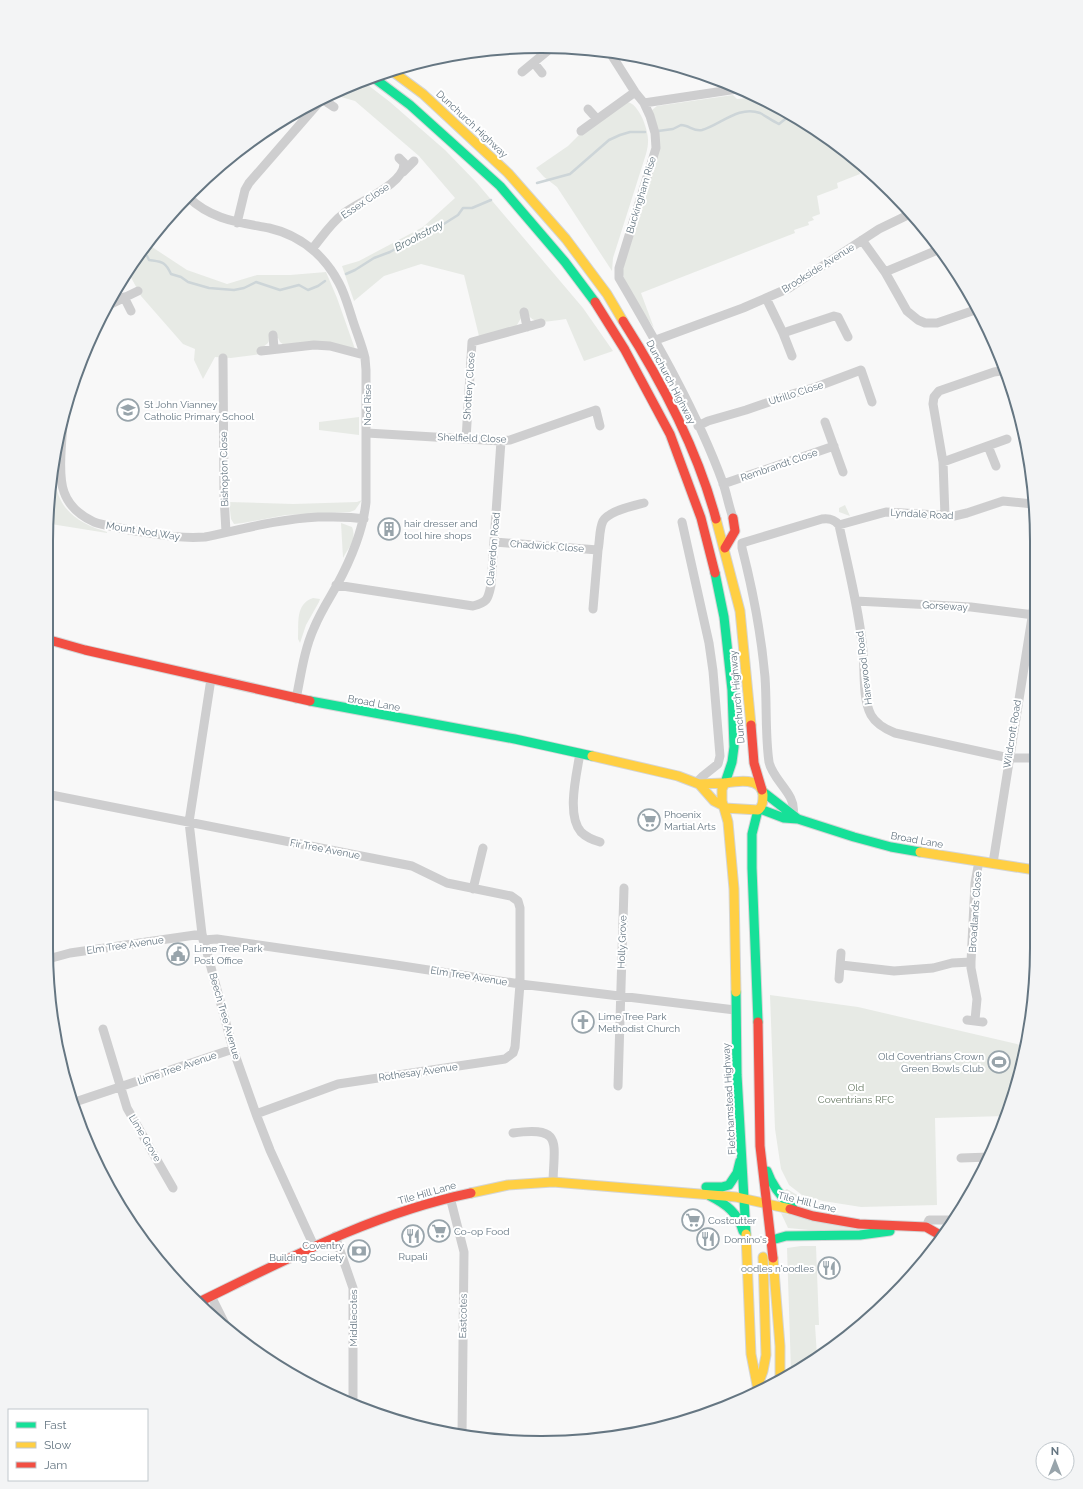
<svg xmlns="http://www.w3.org/2000/svg" width="1083" height="1489" font-family="Raleway,sans-serif">
<style>
.green{fill:#e7eae5}
.lines{fill:none;stroke-linecap:round;stroke-linejoin:round}
.stream{stroke:#cdd5d8;stroke-width:2.5}
.fast-casing{stroke:#d4d5d6;stroke-width:11}
.slow-casing{stroke:#d4d5d6;stroke-width:11}
.jam-casing{stroke:#d4d5d6;stroke-width:11}
.street{stroke:#cececf;stroke-width:9}
.fast{stroke:#16e098;stroke-width:9}
.slow{stroke:#ffcf43;stroke-width:9}
.jam{stroke:#f24e42;stroke-width:9}
.labels{text-anchor:middle;dominant-baseline:central;stroke-width:4;stroke-linejoin:round;paint-order:stroke}
.street-label{font-size:10px;fill:#657682;stroke:#fff}
.poi-label{font-size:10px;fill:#657682;stroke:#fff;text-anchor:start}
.park-label{font-size:10px;fill:#687a64;stroke:#fff}
.water-label{font-size:11px;font-style:italic;fill:#60757c;stroke:#fff}
.rim{fill:none;stroke:#657682;stroke-width:2}
</style>
<rect width="100%" height="100%" fill="#f8f8f8"/>
<!-- green -->
<path class="green" d="M364,82L390,102L445,150L477,183L583,308L613,351L584,361L566,319C555,320 537,326 529,316L521,318L517,325L513,328L479,336L464,275L421,264L384,276L354,301L342,266L359,261L423,227L455,198L419,156L355,101L341,97L335,92Z
M733,95L737,99L747,98L751,95L789,112L867,168L859,171L860,174L837,183L838,188L817,196L820,214L812,217L814,220L808,222L809,225L794,230L795,233L641,293L654,328C642,310 627,292 622,271L656,153L652,110L657,106Z
M627,102C639,103 649,131 648,142C648,146 647,150 646,154L613,258L612,271L557,187L544,177L536,168L568,146L582,132Z
M151,239L152,247L187,270L227,284L257,275H290L326,272L337,298L355,349L284,345L280,342L278,338L270,339L268,343L263,347L261,354L231,358L215,357L203,379L194,360L195,349L183,344L141,296L127,270Z
M359,417V435L319,430V422Z
M53,486H56C61,513 83,525 107,532V533L51,524L50,512Z
M362,500L355,510L350,512L286,515L243,523L234,524L231,519L229,502L293,504L357,502Z
M845,505L850,516L839,512V508Z
M341,523L352,527C357,540 349,547 343,558Z
M313,598L320,599L319,602L306,625L300,643L298,639C299,623 295,604 313,598Z
M770,995L858,1007L1025,1046L1020,1076L1005,1116L935,1118L937,1205L861,1207L823,1201L802,1195L789,1185L781,1169L775,1129Z
M787,1189L804,1199L801,1204L783,1191Z
M781,1213L867,1231L830,1232L788,1228Z
M801,1246H816L819,1325H815L817,1356L791,1371L787,1248Z"/>
<g class="lines">
<!-- stream -->
<path class="stream" d="M658,131L673,129L681,125C689,125 694,132 702,130C720,125 739,105 760,113C766,116 772,121 779,124L789,116H794
M833,144L836,146
M537,183L570,174L609,140L620,135L630,132H645
M141,251L147,256L149,260C162,262 165,261 171,274L181,277L188,282L209,288L234,290L244,288L256,282L280,290L299,285L308,290L318,286L325,281
M346,274L355,270L374,258L390,252L402,245L410,244L423,234L439,227L458,215L463,208H472L491,200"/>
<!-- fast casing -->
<g class="fast-casing">
<path id="fast" d="M374,78L410,105L500,186L565,262L595,302
M715,573L724,617L732,690L734,747L732,762L725,783
M310,701L515,739L592,756
M762,791L798,819
M760,809L784,818L798,819L854,837L891,847L920,852
M736,992L737,1075L746,1234
M758,1022L752,868V834L758,810
M767,1171C772,1186 781,1197 793,1208
M706,1187H722L729,1185L737,1173L740,1161
M710,1196C726,1204 738,1213 743,1231
M772,1240L786,1236L860,1235L890,1231"/>
</g>
<!-- slow casing -->
<g class="slow-casing">
<path id="slow" d="M392,71L423,94L508,173L566,239L607,294L623,321
M716,519L740,611L751,725
M592,756L678,776L699,784L724,783
M699,784L714,801L724,806
M725,808L758,810C763,806 763,801 763,795C762,777 737,781 725,783L722,789V801L728,822L734,889L736,992
M920,852L1035,870
M471,1193L508,1185L553,1182L736,1197L790,1209
M746,1234L751,1354L758,1390
M773,1258L780,1346V1377
M759,1382L763,1371L766,1355L763,1257"/>
</g>
<!-- jam casing -->
<g class="jam-casing">
<path id="jam" d="M595,302L625,350L670,434L701,518L715,573
M623,321C662,382 697,448 716,519
M725,548L735,531L733,518
M46,639L85,650L310,701
M751,725L754,763L762,790
M758,1022L760,1146L773,1258
M790,1209L813,1216L859,1224L926,1227L940,1235
M199,1302C287,1259 374,1213 471,1193"/>
</g>
<!-- street -->
<path class="street" d="M609,51L635,92L644,103L650,116L655,133L656,148L619,268V278C657,343 697,412 723,483C727,495 729,507 733,518
M534,63L542,73
M522,72L551,48
M644,103L737,89
M588,109L597,119
M581,131L635,92
M403,172L414,161
M188,197C212,220 238,222 269,228C300,235 324,255 339,283C345,294 348,306 352,318C356,331 362,345 365,358L366,370V502C363,532 351,559 337,585C329,599 320,613 314,628C304,650 301,675 296,699
M237,223L245,190L249,183L322,99L334,107
M862,240L885,272L907,311L918,320L925,323H937L975,310
M312,249C322,237 331,223 343,214C358,202 405,184 404,163L399,158
M885,272L940,249
M124,297L131,311
M766,298L783,333L834,316L838,317L848,337
M109,305L138,291
M524,312L527,327
M783,333L792,356
M273,335L274,349
M656,340L743,308L789,288L879,229L910,214
M261,351L314,345L330,346L364,355
M223,358L224,496L226,532
M64,410C63,432 57,473 64,492C69,506 81,516 94,522C105,526 118,527 129,530C155,534 179,539 205,537C243,529 279,519 318,517C334,517 349,516 364,519
M825,422L843,472
M698,426L708,421L746,410L789,395L816,387L861,370L872,402
M367,433L501,441L510,440L596,410L600,426
M466,439L472,342L541,323
M988,446L996,466
M943,462L1007,439
M723,484L834,446
M945,516L943,462L933,404L934,397L939,391L994,372L1001,371L1005,373
M682,522L709,643L713,671L720,756L718,764L703,776L696,783
M839,525C848,567 859,609 863,651C865,670 862,698 871,715C876,724 885,729 895,733L1009,758H1035
M495,542L598,550C600,541 599,529 603,521C609,511 632,506 644,503
M336,585L473,606C488,602 488,599 491,585L501,441
M856,601L971,607L1034,615
M593,609L598,550
M211,679L189,822L202,934L233,1049L256,1114L270,1150L314,1246
M580,753C577,773 566,815 581,832C586,837 593,840 600,842
M46,794L412,866L447,883L511,896L518,901L520,908V984L515,1047L513,1053L505,1059L338,1084L256,1114
M793,814C797,794 773,781 769,762C765,734 767,705 765,677C761,632 753,591 742,548V543L822,519C829,518 834,519 839,525L886,512L954,516L967,513L1003,501L1033,504
M993,863L1034,605
M473,889L483,848
M203,940L217,939L396,965L520,984L735,1010
M48,959L70,953L202,934
M971,962V968L977,999L975,1020
M841,965L894,971L933,968L952,963L971,962L975,883L979,861
M839,979L841,953
M967,1020L983,1022
M103,1029L127,1108L173,1188
M618,1086L624,888
M72,1103L233,1049
M513,1133C563,1126 554,1142 553,1182
M961,1158L990,1157
M450,1197L464,1252L462,1436
M926,1227L929,1220H950
M335,1236L353,1288V1403
M211,1296L227,1328"/>
<!-- fast -->
<use href="#fast" class="fast"/>
<!-- slow -->
<use href="#slow" class="slow"/>
<!-- jam -->
<use href="#jam" class="jam"/>
</g>
<!-- icons -->
<defs>
<g id="school-ring" transform="scale(1.15)"><circle r="9.5" fill="#fff" stroke="#98a4ab" stroke-width="1.5"/><path d="M0-5L7-2L0 1L-7-2ZM-4 1L0 2.5L4 1V4Q0 6-4 4Z" fill="#98a4ab"/></g>
<g id="building-ring" transform="scale(1.15)"><circle r="9.5" fill="#fff" stroke="#98a4ab" stroke-width="1.5"/><path d="M-4-6H4V6H1V3H-1V6H-4ZM-2.5-4.3h1.7v1.8h-1.7ZM.8-4.3h1.7v1.8H.8ZM-2.5-1h1.7V.8h-1.7ZM.8-1h1.7V.8H.8Z" fill="#98a4ab"/></g>
<g id="supermarket-ring" transform="scale(1.15)"><circle r="9.5" fill="#fff" stroke="#98a4ab" stroke-width="1.5"/><path d="M-6-5.5h2.5l.6 2H6L4.5 2H-2.5L-4.4-4H-6ZM-1.5 3.2a1.3 1.3 0 1 0 .1 0ZM3 3.2a1.3 1.3 0 1 0 .1 0Z" fill="#98a4ab"/></g>
<g id="civic-ring" transform="scale(1.15)"><circle r="9.5" fill="#fff" stroke="#98a4ab" stroke-width="1.5"/><path d="M-.6-6.5H3V-4.5H.6V-3L4-1V1h2V6H-6V1h2V-1L-.6-3ZM-1.2 2.5V6h2.4V2.5Z" fill="#98a4ab"/></g>
<g id="church-ring" transform="scale(1.15)"><circle r="9.5" fill="#fff" stroke="#98a4ab" stroke-width="1.5"/><path d="M-1.2-6h2.4v3.5h3.3v2.4h-3.3V6h-2.4V-.1h-3.3v-2.4h3.3Z" fill="#98a4ab"/></g>
<g id="stadium-ring" transform="scale(1.15)"><circle r="9.5" fill="#fff" stroke="#98a4ab" stroke-width="1.5"/><path d="M0-5a6.5 5 0 1 0 0 10a6.5 5 0 1 0 0-10ZM-3.5-1.8h7v3.6h-7Z" fill="#98a4ab"/></g>
<g id="restaurant-ring" transform="scale(1.15)"><circle r="9.5" fill="#fff" stroke="#98a4ab" stroke-width="1.5"/><path d="M-5-6h1v4h1v-4h1v4h1v-4h1v5L-1.5 .5V6h-2V.5L-5-1ZM5-6V6H3V1.5H1.5Q1.5-4 5-6Z" fill="#98a4ab"/></g>
<g id="bank-ring" transform="scale(1.15)"><circle r="9.5" fill="#fff" stroke="#98a4ab" stroke-width="1.5"/><path d="M-6-4H6V4H-6ZM0-2.3a2.3 2.3 0 1 0 0 4.6a2.3 2.3 0 1 0 0-4.6Z" fill="#98a4ab"/></g>
</defs>
<g fill-rule="evenodd">
<use href="#school-ring" x="128" y="410"/>
<use href="#building-ring" x="389" y="529"/>
<use href="#supermarket-ring" x="649" y="820"/>
<use href="#civic-ring" x="178" y="954"/>
<use href="#church-ring" x="583" y="1022"/>
<use href="#stadium-ring" x="999" y="1062"/>
<use href="#supermarket-ring" x="693" y="1220"/>
<use href="#supermarket-ring" x="439" y="1231"/>
<use href="#restaurant-ring" x="413" y="1236"/>
<use href="#restaurant-ring" x="708" y="1239"/>
<use href="#bank-ring" x="359" y="1251"/>
<use href="#restaurant-ring" x="829" y="1268"/>
</g>
<g class="labels">
<!-- street labels -->
<g class="street-label">
<text transform="translate(472 124) rotate(43)">Dunchurch Highway</text>
<text transform="translate(641 195) rotate(-73)">Buckingham Rise</text>
<text transform="translate(365 201) rotate(-34)">Essex Close</text>
<text transform="translate(818 268) rotate(-32)">Brookside Avenue</text>
<text transform="translate(671 382) rotate(62)">Dunchurch Highway</text>
<text transform="translate(469 386) rotate(-86)">Shottery Close</text>
<text transform="translate(796 393) rotate(-18)">Utrillo Close</text>
<text transform="translate(367 405) rotate(-90)">Nod Rise</text>
<text transform="translate(472 438) rotate(2)">Shelfield Close</text>
<text transform="translate(779 465) rotate(-19)">Rembrandt Close</text>
<text transform="translate(224 469) rotate(-91)">Bishopton Close</text>
<text transform="translate(922 514) rotate(3)">Lyndale Road</text>
<text transform="translate(143 531) rotate(9)">Mount Nod Way</text>
<text transform="translate(547 546) rotate(4)">Chadwick Close</text>
<text transform="translate(493 549) rotate(-85)">Claverdon Road</text>
<text transform="translate(945 606) rotate(3)">Gorseway</text>
<text transform="translate(864 668) rotate(-97)">Harewood Road</text>
<text transform="translate(737 697) rotate(-95)">Dunchurch Highway</text>
<text transform="translate(374 703) rotate(10)">Broad Lane</text>
<text transform="translate(1012 734) rotate(-81)">Wildcroft Road</text>
<text transform="translate(917 840) rotate(10)">Broad Lane</text>
<text transform="translate(325 849) rotate(11)">Fir Tree Avenue</text>
<text transform="translate(975 912) rotate(-86)">Broadlands Close</text>
<text transform="translate(622 942) rotate(-88)">Holly Grove</text>
<text transform="translate(125 945) rotate(-8)">Elm Tree Avenue</text>
<text transform="translate(469 976) rotate(9)">Elm Tree Avenue</text>
<text transform="translate(225 1016) rotate(74)">Beech Tree Avenue</text>
<text transform="translate(177 1068) rotate(-19)">Lime Tree Avenue</text>
<text transform="translate(418 1072) rotate(-8)">Rothesay Avenue</text>
<text transform="translate(729 1099) rotate(-93)">Fletchamstead Highway</text>
<text transform="translate(145 1138) rotate(59)">Lime Grove</text>
<text transform="translate(427 1193) rotate(-16)">Tile Hill Lane</text>
<text transform="translate(807 1202) rotate(14)">Tile Hill Lane</text>
<text transform="translate(463 1316) rotate(-89)">Eastcotes</text>
<text transform="translate(353 1318) rotate(-90)">Middlecotes</text>
</g>
<!-- poi labels -->
<g class="poi-label">
<text x="144" y="404">St John Vianney<tspan x="144" dy="12">Catholic Primary School</tspan></text>
<text x="404" y="523">hair dresser and<tspan x="404" dy="12">tool hire shops</tspan></text>
<text x="664" y="814">Phoenix<tspan x="664" dy="12">Martial Arts</tspan></text>
<text x="194" y="948">Lime Tree Park<tspan x="194" dy="12">Post Office</tspan></text>
<text x="598" y="1016">Lime Tree Park<tspan x="598" dy="12">Methodist Church</tspan></text>
<text x="984" y="1056" text-anchor="end">Old Coventrians Crown<tspan x="984" dy="12">Green Bowls Club</tspan></text>
<text x="708" y="1220">Costcutter</text>
<text x="454" y="1231">Co-op Food</text>
<text x="724" y="1239">Domino's</text>
<text x="344" y="1245" text-anchor="end">Coventry<tspan x="344" dy="12">Building Society</tspan></text>
<text x="413" y="1256" text-anchor="middle">Rupali</text>
<text x="814" y="1268" text-anchor="end">oodles n'oodles</text>
</g>
<!-- park labels -->
<g class="park-label">
<text x="856" y="1087">Old<tspan x="856" dy="12">Coventrians RFC</tspan></text>
</g>
<!-- water labels -->
<g class="water-label">
<text transform="translate(419 236) rotate(-28)">Brookstray</text>
</g>
</g>
<!-- crop -->
<path d="M0 0H1083V1489H0ZM541 53H542A488 488 0 0 1 1030 541V948A488 488 0 0 1 542 1436H541A488 488 0 0 1 53 948V541A488 488 0 0 1 541 53Z" fill="#f3f4f5" fill-rule="evenodd"/>
<path class="rim" d="M541 53H542A488 488 0 0 1 1030 541V948A488 488 0 0 1 542 1436H541A488 488 0 0 1 53 948V541A488 488 0 0 1 541 53Z"/>
<!-- legend -->
<rect x="8" y="1409" width="140" height="72" fill="#ffffff" stroke="#c1c8cd"/>
<rect x="16" y="1422" width="20" height="6" fill="#16e098" stroke="#c1c8cd"/>
<text x="44" y="1429" font-size="12" fill="#657682">Fast</text>
<rect x="16" y="1442" width="20" height="6" fill="#ffcf43" stroke="#c1c8cd"/>
<text x="44" y="1449" font-size="12" fill="#657682">Slow</text>
<rect x="16" y="1462" width="20" height="6" fill="#f24e42" stroke="#c1c8cd"/>
<text x="44" y="1469" font-size="12" fill="#657682">Jam</text>
<!-- north arrow -->
<g transform="translate(1055 1461)"><circle r="19" fill="#ffffff" stroke="#c1c8cd"/>
<path d="M0-3L7 15L0 10L-7 15Z" fill="#98a4ab"/>
<text y="-6" font-size="11" font-weight="bold" text-anchor="middle" fill="#657682">N</text>
</g>
</svg>
